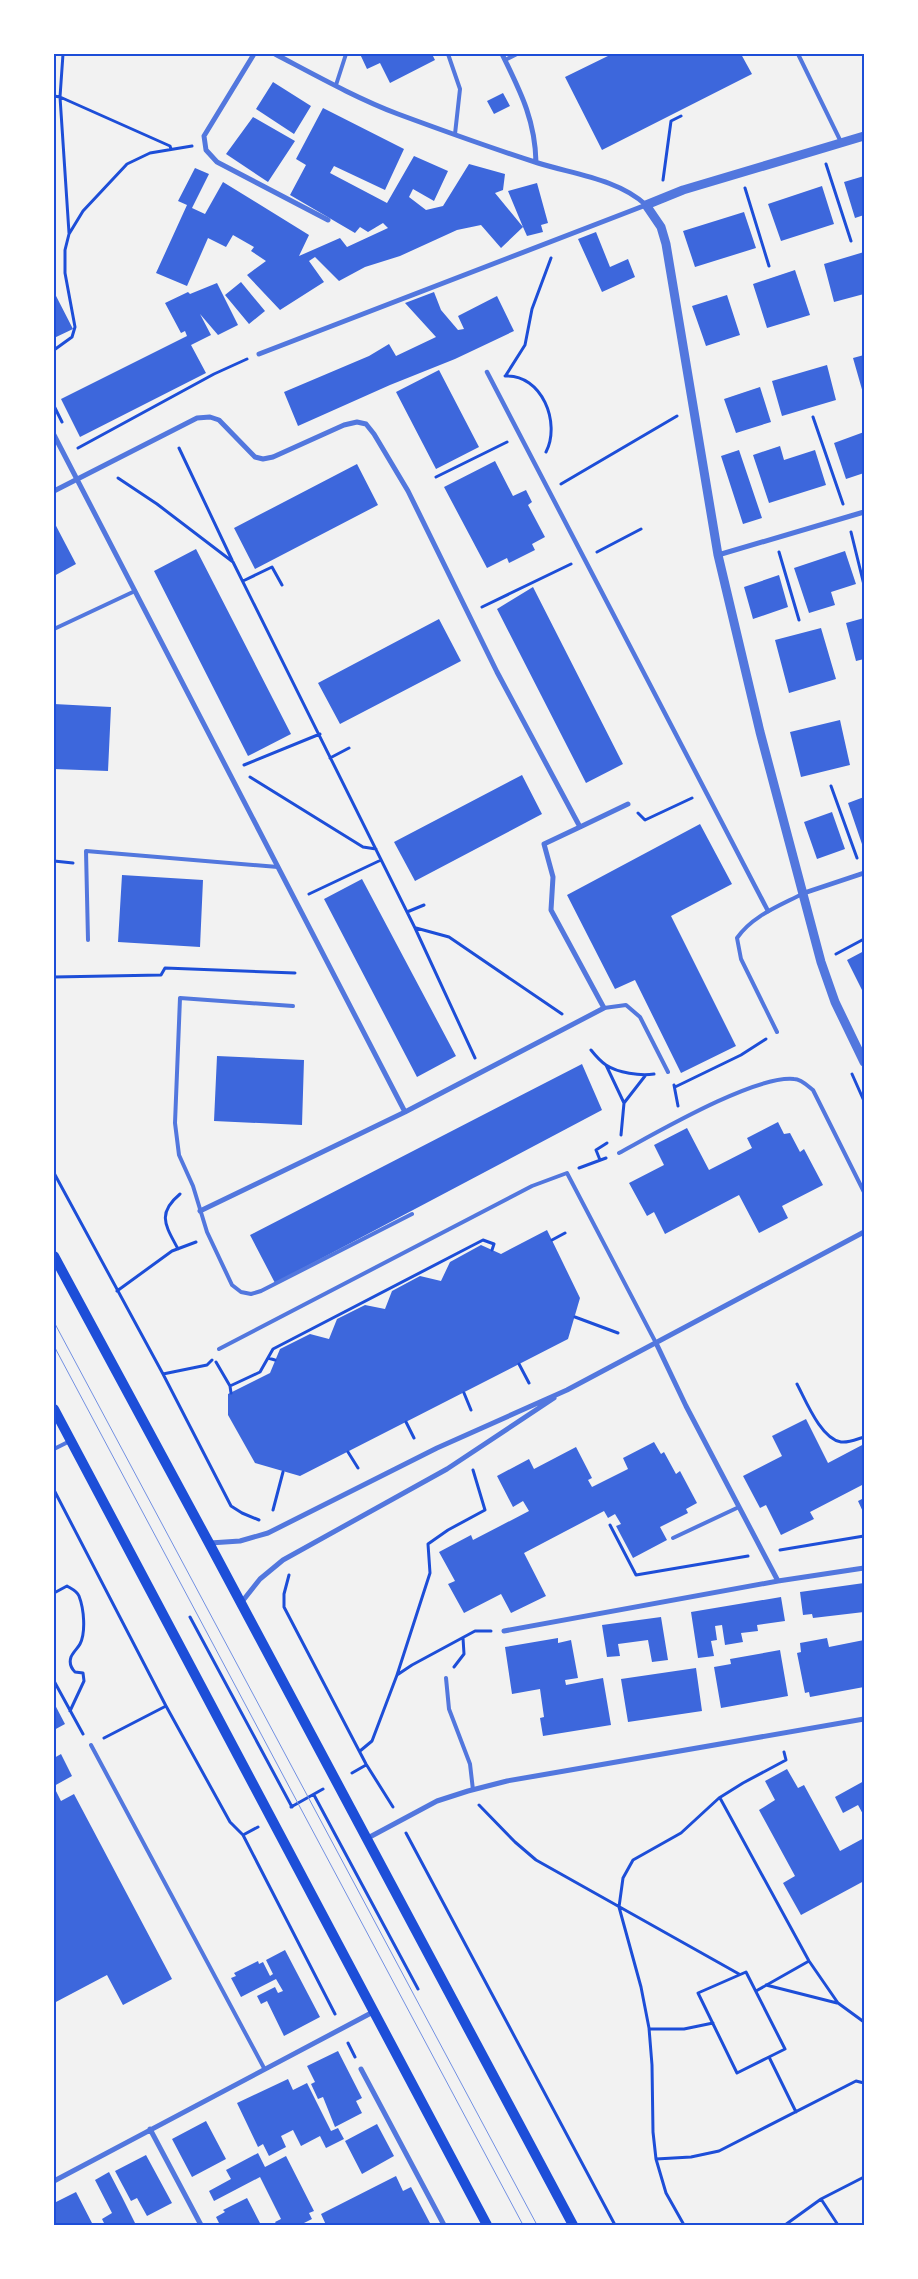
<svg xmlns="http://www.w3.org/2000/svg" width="918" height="2279" font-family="Karla,sans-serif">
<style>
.building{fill:#3d67dc}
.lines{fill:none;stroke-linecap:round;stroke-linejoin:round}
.path{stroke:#1d4ed8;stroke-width:3}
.service{stroke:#5277de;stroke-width:4}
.pedestrian{stroke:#5277de;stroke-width:4.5}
.minor{stroke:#5277de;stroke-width:5}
.tertiary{stroke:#5277de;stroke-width:9}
.secondary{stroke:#1d4ed8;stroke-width:10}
.tram{stroke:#7290e2;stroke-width:1}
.neatline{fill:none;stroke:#1d4ed8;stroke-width:2}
</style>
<rect width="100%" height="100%" fill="#f2f2f2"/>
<!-- building -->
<path class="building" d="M360,54H432L435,60L390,83L380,63L367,69Z
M612,54H741L752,74L602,150L565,77Z
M273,82L311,106L294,134L256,109Z
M503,93L510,106L494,114L487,101Z
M323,108L404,149L385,190L334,166L330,173L387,203L414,156L448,171L434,201L413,189L409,197L426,210L443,206L469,164L505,174L503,190L495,193L523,227L508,191L537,183L548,223L541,225L543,232L527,236L523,227L501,248L481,225L457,230L400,256L365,267L339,281L315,257L309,261L324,282L280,310L247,275L266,261L251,251L254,247L233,235L226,247L208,238L187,286L156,273L187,205L178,201L195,168L209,174L192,208L205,214L223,182L309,235L299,256L340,238L347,247L388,228L383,223L368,232L360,227L355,233L290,195L306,165L296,159Z
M253,117L295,141L268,182L226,154Z
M864,176V215L855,218L844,182Z
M822,186L834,224L781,241L768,204Z
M744,212L756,248L695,267L683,231Z
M596,232L610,267L628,259L635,277L602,292L578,239Z
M864,252V294L834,302L824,264Z
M795,270L810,315L767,328L753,284Z
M241,282L265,311L249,324L225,295Z
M217,283L238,325L218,335L200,314L211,335L191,345L206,373L80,437L61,399L187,336L185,331L181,333L165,303L188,292L190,294Z
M54,292L73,329L54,338Z
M434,292L441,310L458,330L464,329L458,316L497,296L514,331L455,359L390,385L298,426L284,392L369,356L389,344L396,356L436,337L405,303Z
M727,295L740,335L706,346L692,306Z
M864,355V392L863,393L853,358Z
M827,365L836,400L782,416L772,381Z
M439,370L479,447L436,469L396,392Z
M760,387L771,422L736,433L724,399Z
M864,432V473L846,479L834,443Z
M780,446L784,460L815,450L826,485L769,503L753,455Z
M739,450L762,518L743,524L721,456Z
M495,461L513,496L526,490L532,502L528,505L545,537L532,544L535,550L509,563L507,558L487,568L444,487Z
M357,464L378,505L255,569L234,528Z
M54,522L76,564L54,576Z
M196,549L291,734L248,756L154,571Z
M845,551L856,584L831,592L835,605L809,613L794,568Z
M779,575L788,607L753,619L744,587Z
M533,587L623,764L586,783L497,609Z
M864,618V659L856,661L846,623Z
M439,619L461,661L340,724L318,683Z
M821,628L836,679L789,693L775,640Z
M54,704L111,707L108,771L54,769Z
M840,720L850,765L801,777L790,732Z
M522,775L542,814L415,881L394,842Z
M864,797V850L848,803Z
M832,812L845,849L817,859L804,822Z
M700,824L732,884L671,916L736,1046L681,1073L635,980L615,989L567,895Z
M122,875L203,880L200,947L118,942Z
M362,879L456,1056L417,1077L324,899Z
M864,951V994L847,960Z
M217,1056L304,1060L302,1125L214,1121Z
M582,1064L602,1110L275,1283L250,1235Z
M778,1122L784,1134L790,1133L800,1152L804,1149L823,1185L782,1206L788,1218L759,1233L739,1195L665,1234L654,1212L647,1216L629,1183L664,1165L654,1145L687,1128L709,1170L752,1148L747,1138Z
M547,1230L580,1298L568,1339L300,1476L255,1463L228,1415V1394L270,1373L280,1349L310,1334L329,1339L337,1319L365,1305L385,1309L392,1291L420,1276L441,1281L450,1262L481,1245L501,1254Z
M806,1419L828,1463L864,1444V1484L810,1512L814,1519L781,1535L766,1505L760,1508L743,1476L782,1456L772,1436Z
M654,1442L661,1454L664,1452L676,1474L680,1471L697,1503L686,1509L688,1513L660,1527L667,1540L633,1558L616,1526L621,1524L615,1514L608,1518L604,1511L524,1553L546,1596L511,1613L501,1594L464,1613L448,1584L455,1581L439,1552L471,1535L473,1540L529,1511L523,1501L513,1507L497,1476L529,1459L534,1469L576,1447L592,1478L588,1480L592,1487L628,1469L623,1458Z
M864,1498V1514L858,1501Z
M864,1583V1612L813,1618L812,1614L803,1615L800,1592Z
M781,1597L785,1621L757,1625L758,1631L741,1633L743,1642L725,1645L722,1625L715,1626L717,1640L711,1641L714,1656L698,1658L691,1612Z
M661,1617L668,1660L652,1662L648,1640L618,1644L620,1656L607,1657L602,1625Z
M558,1638V1643L571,1640L578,1678L565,1680L566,1685L603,1678L611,1725L543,1736L540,1718L544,1717L540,1689L512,1694L505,1647Z
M827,1638L829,1647L864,1640V1687L810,1697L809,1692L805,1693L797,1653L801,1652L800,1643Z
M780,1650L788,1696L721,1708L714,1667L731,1664L730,1659Z
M696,1668L702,1711L628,1722L621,1679Z
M54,1703L65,1724L54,1730Z
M61,1754L72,1776L54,1786V1758Z
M787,1769L798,1788L804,1785L840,1851L864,1838V1881L801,1915L783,1883L795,1876L759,1810L775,1800L765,1781Z
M864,1781V1816L858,1805L843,1813L835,1797Z
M54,1787L61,1801L74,1794L172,1979L123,2005L107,1975L54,2003Z
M285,1950L320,2017L284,2036L267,2001L261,2004L257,1996L275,1987L278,1993L283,1991L276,1979L241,1997L231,1978L236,1976L234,1973L258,1961L259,1964L263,1962L270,1976L273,1974L266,1960Z
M338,2051L362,2098L356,2101L362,2113L335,2127L323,2097L318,2099L311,2084L315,2082L307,2066Z
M288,2079L293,2090L307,2083L331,2131L338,2128L344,2139L326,2148L320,2136L301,2146L293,2130L281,2136L286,2147L269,2156L263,2144L258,2147L237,2103Z
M206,2121L226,2159L192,2177L172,2139Z
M377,2124L394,2156L362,2174L345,2141Z
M258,2153L265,2167L286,2156L314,2211L309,2213L312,2219L300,2225H277L275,2222L281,2219L260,2177L214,2201L209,2191L231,2179L226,2170Z
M146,2155L172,2203L147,2216L137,2198L131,2201L115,2171Z
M109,2172L122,2197L136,2225H105L102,2219L112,2213L95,2180Z
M396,2176L403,2191L411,2187L431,2225H326L321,2214Z
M76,2192L93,2225H54V2203Z
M247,2198L261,2225H220L216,2217L225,2212L223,2210Z"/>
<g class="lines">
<!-- path -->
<path class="path" d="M63,54L60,97L69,233
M54,96L60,97L170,146L171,149
M826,164L851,241
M663,180L671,121L681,116
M745,188L769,266
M54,350L72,337L75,327L65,273V250L69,234L83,211L127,164L150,153L192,146
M506,375L525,345L532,309L551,258
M505,376C542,374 561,423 546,452
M54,406L62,422
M813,417L843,504
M78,448L214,374L247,359
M179,448L232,560
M436,477L507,442
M118,478L157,504L233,562L415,928L475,1058
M561,484L677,416
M851,532L864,585
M597,552L641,529
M779,552L799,620
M243,581L272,567L282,585
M482,607L571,564
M330,758L349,748
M244,765L320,734
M250,777L363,847L376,849
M831,786L857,858
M638,813L645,820L692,798
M54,861L73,863
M309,894L381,860
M407,912L424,905
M416,928L449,937L562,1014
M836,954L864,939
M54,977L161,975L165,968L295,973
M591,1050C595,1055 600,1061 606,1065C618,1073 640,1076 654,1074
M606,1065L624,1103
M852,1074L864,1101
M674,1085L678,1106
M675,1087L741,1055L766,1039
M621,1135L624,1103L645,1076
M600,1160L596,1150L607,1143
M579,1168L606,1158
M54,1173L163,1374L231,1506L242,1513L259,1520
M552,1240L565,1233
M178,1249C166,1226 156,1214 180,1194
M117,1291L172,1251L196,1242
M575,1317L618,1333
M268,1358L275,1360
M216,1362L230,1386L260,1372L273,1349L483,1240L494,1244L492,1250
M519,1364L529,1383
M163,1374L207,1365L212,1360
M797,1384C806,1401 821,1439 841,1442C849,1443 857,1439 864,1437
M230,1386L231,1393
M464,1393L471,1410
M406,1422L414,1438
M348,1452L358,1468
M54,1490L166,1706L230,1822L243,1835L335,2014
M273,1510L283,1472
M610,1525L636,1575L748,1556
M780,1550L864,1536
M289,1575L284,1594V1607L366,1764L393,1807
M54,1593L67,1586C72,1589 77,1591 79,1596C84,1609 86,1632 80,1644C78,1648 73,1652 71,1657C69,1663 71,1668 75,1672L83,1673L84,1681L70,1711
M190,1617L292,1807
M454,1667L464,1654L463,1638
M397,1675L430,1573L428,1544L448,1530L485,1510L473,1470
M54,1681L83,1734
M104,1738L166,1706
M360,1751L372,1741L397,1675L412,1665L475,1631H491
M352,1773L366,1765
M314,1795L418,1989
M720,1798L809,1961L838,2003L864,2022
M479,1805L515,1842L536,1860L739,1974
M291,1807L323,1789
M406,1833L615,2225
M243,1835L258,1827
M766,1985L837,2003
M756,1991L809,1961
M649,2029H684L713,2023
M348,2043L355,2057
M769,2057L785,2049L746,1972L698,1993L737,2073L769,2057L796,2112
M656,2159L691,2157L719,2151L856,2081L864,2083
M821,2199L838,2225
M684,2225L666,2193L656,2159L653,2132L652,2065L649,2028L641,1987L619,1907L623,1878L633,1860L681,1833L719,1798L743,1783L786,1760L784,1752
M785,2225L821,2199L864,2177"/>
<!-- service -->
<path class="service" d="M448,54L460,89L455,134
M798,54L841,142
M505,60L517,54
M336,85L346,54
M54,629L135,591
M88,940L86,851L278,867
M293,1006L180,998L175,1123L179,1155L193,1186L207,1232L232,1285L241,1292L251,1294L261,1291L412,1214
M604,1008L626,1005L640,1017L668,1072
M777,1032L741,959L737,938C752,916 779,906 802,894
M619,1153C656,1133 755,1075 794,1079C801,1079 808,1086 813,1090L864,1192
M219,1349L532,1186L567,1173L656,1343
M54,1449L70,1441
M673,1538L739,1507
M446,1678L449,1709L470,1764L473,1790
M91,1745L264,2068"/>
<!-- pedestrian -->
<path class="pedestrian" d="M487,372L768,911"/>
<!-- minor -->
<path class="minor" d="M254,54L204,136L206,150L217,162L328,220
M502,54C520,91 535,119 536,162
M259,354L646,205C618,179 573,174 538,163C491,148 444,131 398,114C356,98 315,75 275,54
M54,435L405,1112
M54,491L197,418L210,417L219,420L255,457L263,459L273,457L344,425L357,422L366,424L374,434L408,491L497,672L580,827L628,804
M718,555L864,512
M804,893L864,873
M200,1211L405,1112L604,1008L551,910L553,877L544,844L580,827
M656,1343L686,1406L778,1581
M210,1543L240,1541L268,1533L437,1448L567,1390L864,1232
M241,1603L260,1579L283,1560L447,1469L554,1398
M504,1631L778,1581L864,1568
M366,1839L437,1801L468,1791L507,1781L864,1719
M361,2069L444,2225
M150,2129L201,2225
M54,2181L373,2012"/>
<!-- tertiary -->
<path class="tertiary" d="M864,136L683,190L646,205L661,227L666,244L718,555L760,732L821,962L835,1002L864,1062"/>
<!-- secondary -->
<path class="secondary" d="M54,1256L209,1543L573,2225
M54,1409L487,2225"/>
<!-- tram -->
<path class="tram" d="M54,1322L537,2225
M54,1346L523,2225"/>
</g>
<!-- border -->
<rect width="918" height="2279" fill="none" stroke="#ffffff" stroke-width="110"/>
<rect x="55" y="55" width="808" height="2169" class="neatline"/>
</svg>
